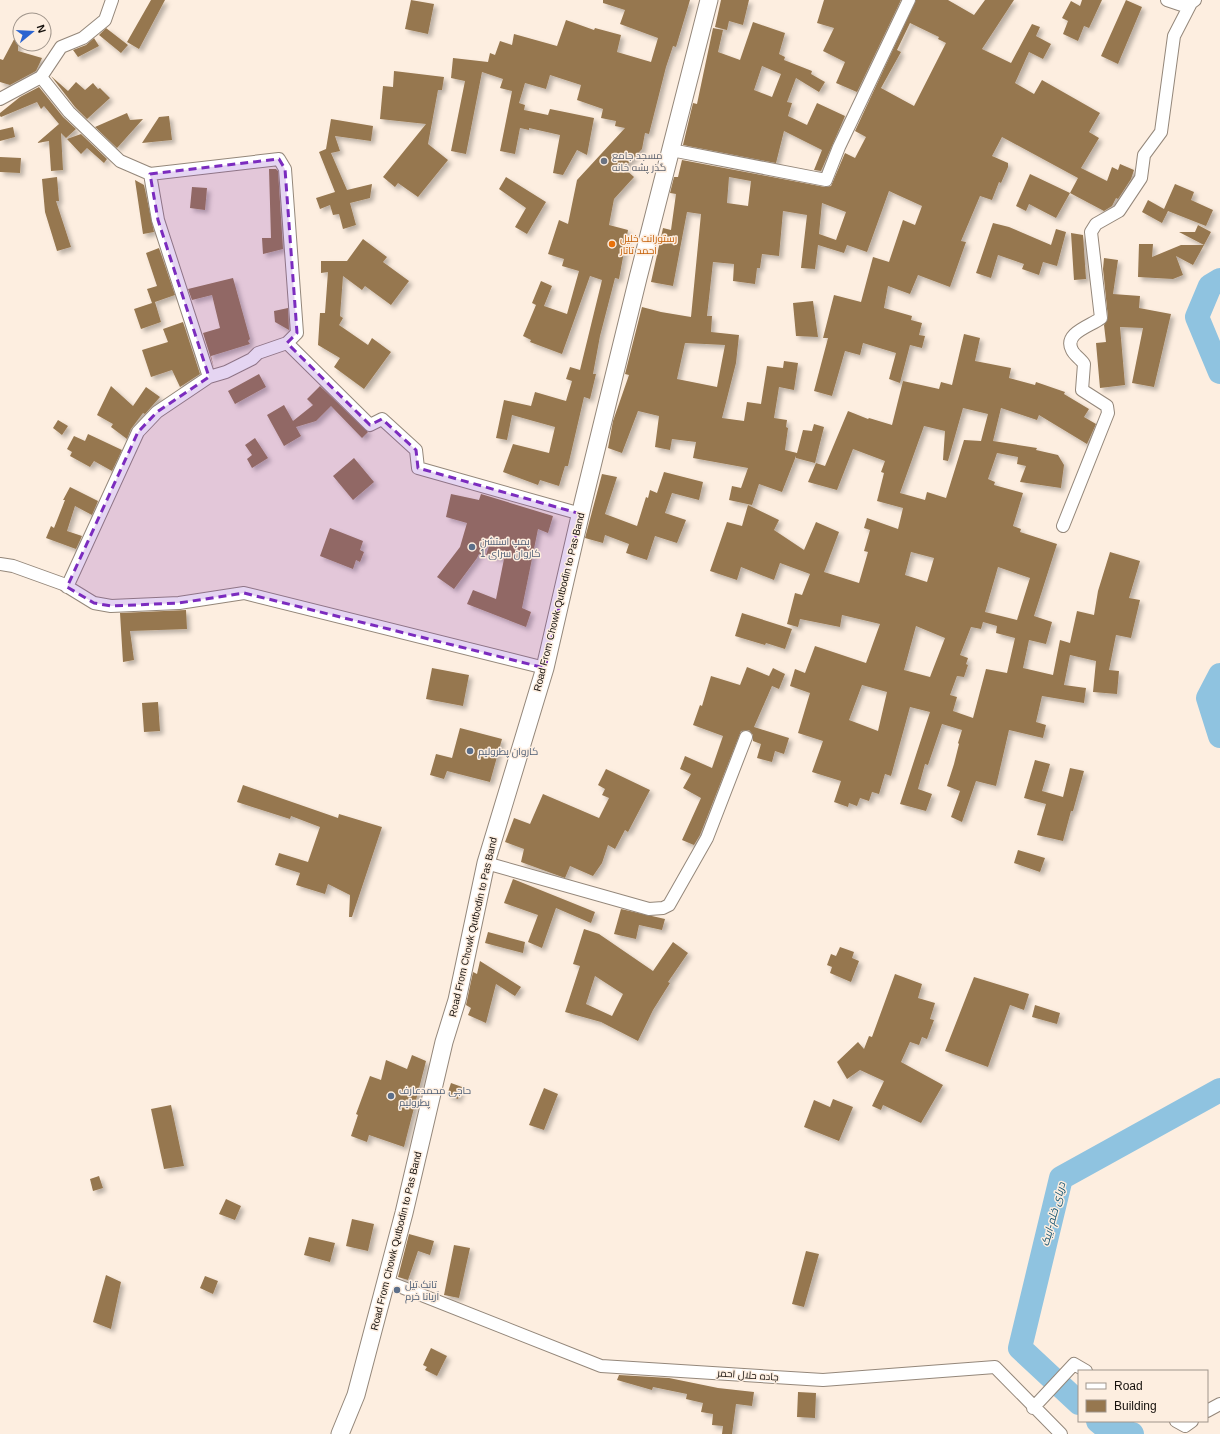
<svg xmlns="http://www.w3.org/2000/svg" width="1220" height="1434" font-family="Arial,Cairo,sans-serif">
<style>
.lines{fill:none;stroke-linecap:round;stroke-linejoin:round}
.river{stroke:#8fc3e0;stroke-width:24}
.building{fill:#96774f;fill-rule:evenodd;filter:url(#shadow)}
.street-casing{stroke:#94877a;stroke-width:14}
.secondary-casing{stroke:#94877a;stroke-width:19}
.street{stroke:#fff;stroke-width:12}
.secondary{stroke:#fff;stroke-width:17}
.marked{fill:#7b2cbf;fill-opacity:0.2;stroke:#7b2cbf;stroke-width:3;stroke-dasharray:8 5;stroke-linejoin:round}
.worship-dot{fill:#6b7280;stroke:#fdeee0;stroke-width:1.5}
.food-dot{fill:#e8710a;stroke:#fdeee0;stroke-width:1.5}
.service-dot{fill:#5c6f8a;stroke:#fdeee0;stroke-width:1.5}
.labels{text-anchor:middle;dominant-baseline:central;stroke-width:3;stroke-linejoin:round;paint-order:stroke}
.worship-label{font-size:10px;fill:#5b616d;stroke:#fdeee0;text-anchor:start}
.food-label{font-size:10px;fill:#c56008;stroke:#fdeee0;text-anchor:start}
.service-label{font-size:10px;fill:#4e5e75;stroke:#fdeee0;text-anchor:start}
.street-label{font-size:10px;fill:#15100c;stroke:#fdeee0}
.water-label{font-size:11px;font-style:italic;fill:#125370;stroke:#fdeee0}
</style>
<defs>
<filter id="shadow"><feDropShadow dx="3.5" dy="3.5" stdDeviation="2" flood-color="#0004"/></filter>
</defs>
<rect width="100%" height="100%" fill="#fdeee0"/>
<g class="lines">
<!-- river -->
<path class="river" d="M1220,280L1210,286L1197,317L1220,372
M1220,675L1208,698L1220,736
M1079,1403L1020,1348L1061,1178L1220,1090
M1098,1421L1104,1426L1132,1434"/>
</g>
<!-- building -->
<path class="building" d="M151,0H165L139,49L127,42Z
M411,0L434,4L428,34L405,29Z
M603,0H690L676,47L673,46L666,67L649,134L645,133L642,149L624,168L634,177L614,199L609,225L628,230L619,279L615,278L600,336L593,374H596L590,399L584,397L568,466H565L559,486L540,480L538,485L503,472L513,444L549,453L555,427L512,415L507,440L496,438L504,400L531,406L535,392L566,401L572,381L566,379L570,367L580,370L602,280L590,276L562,354L530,342L531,340L523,336L536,305L532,303L541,281L552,286L544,306L567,314L579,271L562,266L564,259L548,254L559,220L568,224L577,180L625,128L615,126L616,121L601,118L603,109L577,100L581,85L550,75L546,89L525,83L519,103L525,105L524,110L548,115L550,109L594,118L587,155L577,150L563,175L553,173L560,135L529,128V130L520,128L515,154L500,151L512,91L500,88L503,79L482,72L466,154L451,151L465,81L451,78L453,58L488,62L490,53L495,55L500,41L512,45L514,34L557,46L566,20L594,30L595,28L621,35L617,52L651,62L658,38L620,24L625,10L603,3Z
M721,0H749L743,25L729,21L727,30L715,27Z
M824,0H901L857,92L836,83L845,62L823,51L834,28L817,23Z
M916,0H948L974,15L985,0H1014L982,49L1011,63L1032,24L1040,27L1036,36L1051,44L1043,59L1029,52L1015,83L1034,94L1042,80L1100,113L1089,132L1099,138L1081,168L1107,181L1112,167L1118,170L1120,164L1134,170L1131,179L1118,199L1116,198L1112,206L1104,211L1070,193L1078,178L1002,137L992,156L1008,163V167L1001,183L999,182L992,200L980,196L961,241L966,242L950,287L918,275L910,294L888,286L884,308L912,316L911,320L922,323L919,335L925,336L922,348L910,345L900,383L889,379L896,353L863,343L860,355L845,351L832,396L814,391L828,338H823L834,295L861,302L873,257L889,262L903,220L915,225L922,206L889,191L867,252L847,245L844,253L818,245L815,269L801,268L807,215L783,211L779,256L762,254L760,268H757L755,284L733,281L734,264L713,262L707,316H712L711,332L739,335L736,363L722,418L744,421L747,402L761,404L767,366L783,368L784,361L798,363L794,390L779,387L774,418L787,420L786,427L788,428L785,450L797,453L803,430L812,431L814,424L824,427L815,463L796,458V456L782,492L759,484L752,505L729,500L732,486L741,488L748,468L693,458L696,442L672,439L670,450L655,447L659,416L638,411L622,453L608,448L613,421L629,375L625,374L642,307L661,312L691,317L701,214L687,212L673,286L651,282L663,228L671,230L676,194L670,193L674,177H678L682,160L825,187L831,186L845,153L855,158L866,137L855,131ZM910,23L939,37L938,39L946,43L914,106L881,88L901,52L897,50ZM729,177L751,181L748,206L727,203ZM822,203L846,212L836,240L819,234ZM685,343L725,345L717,387L677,379Z
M1082,0H1102L1089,28L1084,26L1078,41L1063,34L1068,21L1062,18L1071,1L1080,6Z
M1126,0L1142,7L1118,64L1101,56Z
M753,22L785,33L779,54L785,57L784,60L812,71L811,74L825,82L819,92L796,78L787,102L792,103L788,116L807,125L817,103L845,116L821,171L814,170L822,150L784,131L776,163L683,145L693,103L697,104L713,28L723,30L718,52L740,60ZM762,66L781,74L772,97L754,90Z
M106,28L128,45L121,53L99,35Z
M19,30L18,51L42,58L36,71L10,85L0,82V59L3,60Z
M94,38L99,46L78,57L73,50L86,45Z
M394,71L444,77L442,90H438L428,144L448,160L418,197L398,183L395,187L383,177L426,124L380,119L383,86L393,87Z
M51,76L68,91L76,82L85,90L93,83L98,89L100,88L110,98L87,119L75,107Z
M39,87L63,117L76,129L66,138L61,133L63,170L51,171L49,141L37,143L59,124L44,106L41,109L37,102L1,117L0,116V113L20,97Z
M127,113L130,120L143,119L117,148L95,127Z
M169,116L172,140L142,143L159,117Z
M331,119L373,126L371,141L335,136L340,151L331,153L347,190L372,184L370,198L350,203L356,225L343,229L339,214L333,215L330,205L320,209L316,198L335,192L319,152L326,149Z
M13,127L15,137L0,141V130Z
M81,134L107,159L104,163L87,148L81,154L67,139Z
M0,157L21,158L20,173L0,172Z
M269,169H276L278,171L283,249L263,254L262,238H271Z
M1030,174L1070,193L1056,218L1029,204L1026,211L1016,206Z
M57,177L59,201H56L71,247L57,251L45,212L42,179Z
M506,177L546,202L527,234L515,227L526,208L499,189Z
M135,180L144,185L154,232L143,234Z
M1175,184L1194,192L1191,200L1213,210L1206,226L1168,211L1162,223L1142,212L1148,200L1164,209Z
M192,187L207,188L205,210L190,208Z
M993,223L1009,227L1051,245L1056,229L1066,232L1057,266L1043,262L1039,275L1022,269L1024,264L998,255L991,278L976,273Z
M1198,225L1211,232L1204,245L1179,232H1195Z
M1071,233L1083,235L1086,279L1074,280Z
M363,239L387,257L383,262L409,281L391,305L365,286L362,290L343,276L340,316L343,318L339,325L368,345L372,338L391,352L364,389L334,367L340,358L318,345L320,313H325L328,272L321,273V261H347Z
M1139,244H1153L1152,257L1181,245H1204L1193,265L1176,256L1183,275L1173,279L1138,277Z
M159,248L175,295L152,303L147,289L157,286L146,253Z
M1104,258L1118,260L1113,294L1140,296L1139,308L1171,314L1154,387L1132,383L1143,328L1120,327L1125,385L1100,388L1096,343L1106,342L1104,325L1108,318L1103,269Z
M233,278L250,339L248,341L250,344L211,356L214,368L203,333L220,328L212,295L192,300L188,289Z
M813,301L818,337L796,336L793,303Z
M155,302L161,322L141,329L134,309Z
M288,308L289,330L275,322L274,311Z
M183,322L200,374L180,387L172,370L151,377L142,350L168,342L163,329Z
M964,334L980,338L975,361L1011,368L1009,378L1035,385L1036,382L1065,392L1064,394L1089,409L1084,417L1096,424L1087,444L1039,415L1037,420L1001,408L993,441L1037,448L1036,450L1058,455L1064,465L1061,488L1020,482L1026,466L1017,464L1018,457L997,453L988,479L995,482L994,485L1023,493L1013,526L1021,529L1020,532L1057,544L1034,616L1052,622L1046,644L1029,640L1023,668L1053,675L1060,640L1070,643L1077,611L1094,615L1098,591L1110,552L1140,561L1129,598L1140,600L1131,638L1116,635L1109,670L1119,671L1117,694L1093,692L1096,661L1070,655L1064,685L1086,688L1084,703L1042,696L1036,722L1046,725L1043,738L1009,730L996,786L976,781L962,822L951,817L960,791L947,786L954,764L959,744L958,743L962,730L942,724L928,765L925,764L918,789L932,794L926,811L900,804L930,712L910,707L891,776L885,774L879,794L872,792L869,801L860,798L857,806L849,803L848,807L834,802L841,781L812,772L823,741L798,733L810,693L790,686L795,669L805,673L815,646L866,663L880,624L842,615L840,627L800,619L798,627L787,624L795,593L802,595L810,574L780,563L774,580L741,567L737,580L710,571L727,522L742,526L748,505L779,520L774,530L804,550L816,522L839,532L824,572L859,583L868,552L864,551L870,530L864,528L867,518L898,529L903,508L877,501L884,473L881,472L885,461L853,449L837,490L808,482L816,463L825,466L848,411L868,419L869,418L892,425L903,381L939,389L941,382L952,385ZM963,408L988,414L981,441L964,440L946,498L927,492L925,500L900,493L924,426L945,431L943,460L948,461ZM911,552L934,558L927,582L905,575ZM998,567L1030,578L1017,620L985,612ZM983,622L997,626L996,633L1015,638L1007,673L986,669L973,718L953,711L957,697L950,695L957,676L964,677L968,665L966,664L968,658L960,655L971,627L981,629ZM916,626L945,638L930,677L904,670ZM862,685L887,692L878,731L849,720Z
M259,374L266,387L235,404L228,391Z
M111,386L133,406L146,387L160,397L145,414L143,413L131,429L127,439L111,427L113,424L97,415Z
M320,386L368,432L362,438L331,406L316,421L296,427L301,436L284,446L267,415L284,405L293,421L313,405L307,399Z
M58,420L68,426L62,435L53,428Z
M88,434L122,450L112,471L94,461L90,467L70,456L72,452L67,449L74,436L85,441Z
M255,438L268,458L252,468L247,459L252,455L245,445Z
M354,458L374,482L353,500L333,476Z
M664,472L703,482L699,500L672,493L665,513L686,520L677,543L655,536L647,560L626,553L629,544L605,535L603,543L585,538L602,474L617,477L605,514L637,526L646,497L648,498L650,490L657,493Z
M70,487L98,501L92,515L75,506L67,531L82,536L76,549L46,538L51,526L54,528L65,500H63Z
M451,494L479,500L481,494L553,516L548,533L538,529L522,608L531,612L526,627L467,604L473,590L496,599L504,559L486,555L491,540L481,554H479L477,558L454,589L437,577L460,547L467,523L446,517Z
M330,528L363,541L360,550L364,552L360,562L356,560L353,569L320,556Z
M186,610L187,629L130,631L134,660L123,662L120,613Z
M742,613L792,629L785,649L766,643L765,645L735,636Z
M747,667L769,676L773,668L785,674L779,689L772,686L754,727L789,738L784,754L775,751L772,762L757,758L761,744L753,741V735L749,730L741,731L700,835L694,845L682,840L701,798L683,788L691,774L680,769L685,756L712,768L723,736L693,725L700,705L702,706L711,676L740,685Z
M432,668L469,675L463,706L426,699Z
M158,702L160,731L144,732L142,703Z
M460,728L502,739L490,782L447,771L444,779L430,775L436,754L452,758Z
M1035,760L1050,764L1042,791L1063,797L1070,768L1084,771L1073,811H1071L1063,841L1037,835L1046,804L1024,798Z
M606,769L650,790L628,832L625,830L615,849L608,845L602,863L593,876L570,866L565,878L521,862L524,849L505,842L514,818L530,824L543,794L599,818L609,798L602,795L605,789L598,785Z
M243,785L338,818L339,814L382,827L352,917H349L350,895L328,884L325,894L296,885L300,873L275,865L279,853L308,862L320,827L291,816L290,819L237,802Z
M1018,850L1045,858L1040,872L1014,863Z
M513,879L595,912L591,923L556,908L542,948L528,942L538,915L504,903Z
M621,909L665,919L662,930L639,925L636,939L614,934Z
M584,929L599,934L653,971L673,942L688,953L668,982L670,983L653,1010L638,1041L601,1022L565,1012L580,966L573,964ZM595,976L623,994L612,1016L586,1004Z
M488,932L525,942L523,953L485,943Z
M840,947L854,952L852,958L859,961L851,982L830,973L832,967L827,965L831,954L836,956Z
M480,961L521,987L515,996L496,984L486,1023L468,1015L471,1008L466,1005L473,972L477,974Z
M895,974L922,984L918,998L935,1003L930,1019L934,1020L927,1039L922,1037L919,1045L910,1042L901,1062L943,1085L921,1123L883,1105L881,1110L872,1106L884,1081L860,1070L847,1079L837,1062L858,1042L864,1049L869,1036L872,1037Z
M974,977L1029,994L1024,1010L1010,1005L988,1067L945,1051Z
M1035,1005L1060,1013L1057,1024L1032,1017Z
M412,1055L426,1061L404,1147L369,1135L367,1142L351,1136L358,1115L356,1114L370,1076L381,1080L386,1060L407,1069Z
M451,1083L462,1087L458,1099L447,1095Z
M544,1088L558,1094L544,1130L529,1125Z
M833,1099L853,1107L839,1141L804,1127L814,1100L830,1107Z
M171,1105L184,1166L164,1169L151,1109Z
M99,1176L103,1188L93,1191L90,1179Z
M226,1199L241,1206L235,1220L219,1214Z
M352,1219L374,1224L368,1251L346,1246Z
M409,1234L434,1241L430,1255L418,1251L408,1280L398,1277Z
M309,1237L335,1243L330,1262L304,1255Z
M454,1245L470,1248L459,1298L444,1295Z
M806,1251L819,1254L804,1307L792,1304Z
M106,1275L121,1282L111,1329L93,1322Z
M205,1276L218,1281L213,1294L200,1288Z
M431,1348L447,1356L437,1376L425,1370L427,1367L423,1365Z
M619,1375L669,1378L718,1388L754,1392L752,1406L736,1404L732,1434H722L723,1426L712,1425L713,1414L701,1412L703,1403L686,1399L687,1394L653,1387L652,1390L617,1380Z
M798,1392L816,1393L815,1418L797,1417Z"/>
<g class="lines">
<!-- street casing -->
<g class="street-casing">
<path id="street" d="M1167,0L1188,7
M41,77L69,112L120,161L150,174L279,159L285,169L297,333L287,343L258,353L252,359L226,372L209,377L157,412L138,432L67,587
M0,99L41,77L61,47L83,38L105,20L112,0
M671,150L826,180L839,147L909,0
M150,174L158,220L209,377
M287,343L370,425L382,419L416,450L418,468L581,514
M1063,526L1108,413L1107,406L1082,390L1084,364C1081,359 1074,355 1072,350C1063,333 1091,326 1101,318L1091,232L1096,224L1119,211L1141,178L1144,155L1161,132L1174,36L1191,3L1195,0
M0,564L13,566L63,584L94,603L111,606L179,603L244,593L545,668
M486,863L649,909L663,908L669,905L707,838L746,737
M386,1281L601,1366L823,1380L995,1367L1061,1434
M1033,1408L1074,1364L1086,1371
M1207,1411L1220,1404
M1176,1421L1185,1426L1192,1421"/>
</g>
<!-- secondary casing -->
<g class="secondary-casing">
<path id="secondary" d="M340,1434L356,1395L404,1213L444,1042L457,1000L486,863L545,668L583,503L638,278L709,0"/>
</g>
<!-- street -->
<use href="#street" class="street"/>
<!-- secondary -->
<use href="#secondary" class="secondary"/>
</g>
<!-- marked area -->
<path class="marked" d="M279,159L285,169L297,333L287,343L370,425L382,419L416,450L418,468L581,514L545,668L244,593L179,603L111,606L94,603L67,587L138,432L157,412L209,377L158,220L150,174Z"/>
<!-- markers -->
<circle class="worship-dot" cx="604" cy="161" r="4"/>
<circle class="food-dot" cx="612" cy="244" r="4"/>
<g class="service-dot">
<circle cx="472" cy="547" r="4"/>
<circle cx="470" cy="751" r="4"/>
<circle cx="391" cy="1096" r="4"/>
<circle cx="397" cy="1290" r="4"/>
</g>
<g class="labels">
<!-- worship labels -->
<g class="worship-label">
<text x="612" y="155">مسجد جامع<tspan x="612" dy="12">گذر پشه خانه</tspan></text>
</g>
<!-- food labels -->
<g class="food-label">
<text x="620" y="238">رستورانت خلیل<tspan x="620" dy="12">احمد تاتار</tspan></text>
</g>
<!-- service labels -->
<g class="service-label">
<text x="480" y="541">پمپ استشن<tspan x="480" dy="12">کاروان سرای 1</tspan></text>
<text x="478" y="751">کاروان پطرولیم</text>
<text x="399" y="1090">حاجی محمدعارف<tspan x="399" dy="12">پطرولیم</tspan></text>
<text x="405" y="1284">تانک تیل<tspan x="405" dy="12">آریانا خرم</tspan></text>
</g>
<!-- street labels -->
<g class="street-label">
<text transform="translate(559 602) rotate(-76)">Road From Chowk Qutbodin to Pas Band</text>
<text transform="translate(473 927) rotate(-77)">Road From Chowk Qutbodin to Pas Band</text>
<text transform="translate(396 1241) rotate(-76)">Road From Chowk Qutbodin to Pas Band</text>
<text transform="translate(748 1375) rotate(4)">جاده حلال احمر</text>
</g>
<!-- water labels -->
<g class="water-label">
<text transform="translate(1053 1214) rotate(-75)">دریای خلم-ایبک</text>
</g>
</g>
<!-- legend -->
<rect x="1078" y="1370" width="130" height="52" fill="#fdeee0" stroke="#a0958b"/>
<rect x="1086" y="1383" width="20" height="6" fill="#ffffff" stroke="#a0958b"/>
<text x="1114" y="1390" font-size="12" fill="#15100c">Road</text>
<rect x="1086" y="1400" width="20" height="12" fill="#96774f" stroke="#a0958b"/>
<text x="1114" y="1410" font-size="12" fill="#15100c">Building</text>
<!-- north arrow -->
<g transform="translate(32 32) rotate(72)"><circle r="19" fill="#fdeee0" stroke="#a0958b"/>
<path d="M0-3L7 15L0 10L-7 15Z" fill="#2a63d0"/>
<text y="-6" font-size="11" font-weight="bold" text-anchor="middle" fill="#15100c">N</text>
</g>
</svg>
